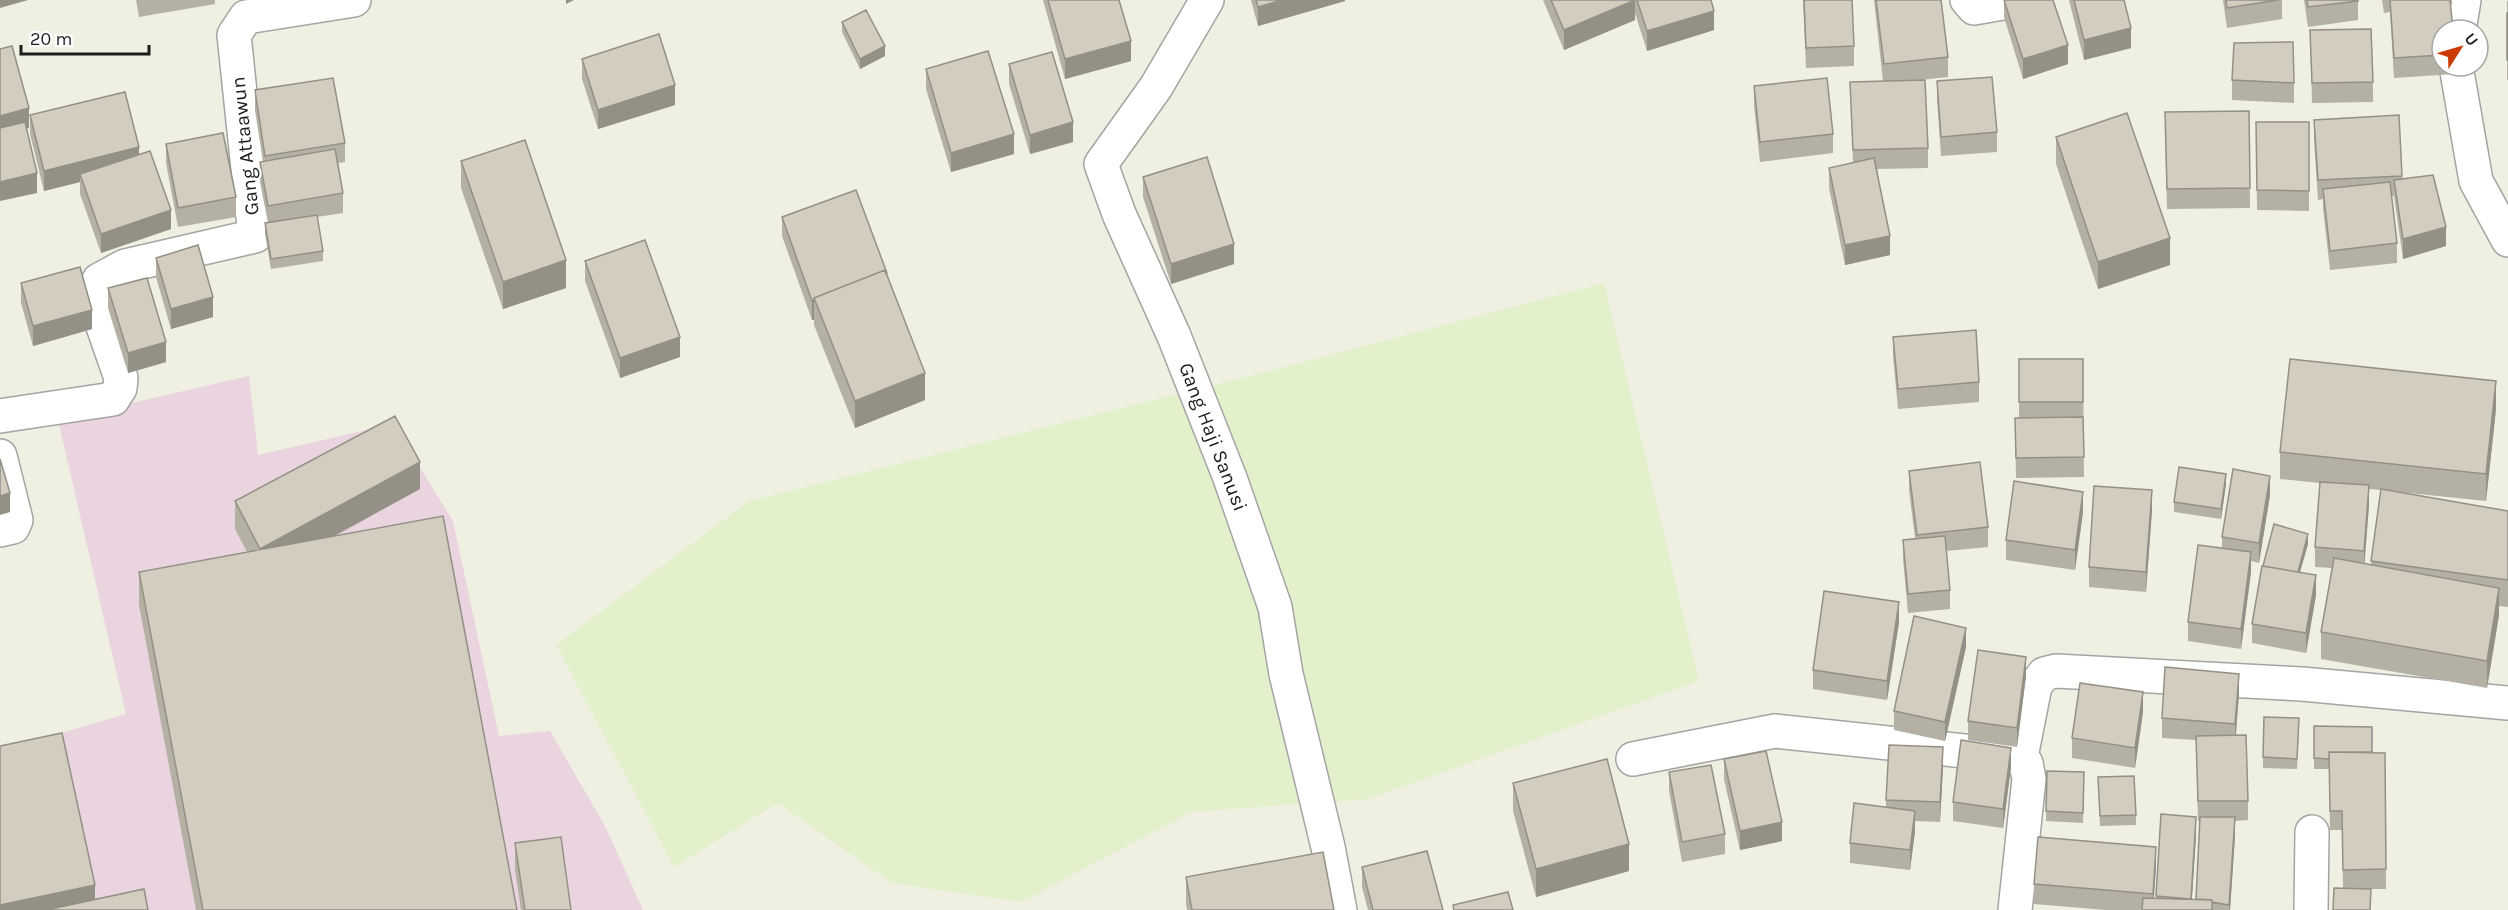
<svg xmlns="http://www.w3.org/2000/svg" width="2508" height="910" font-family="Karla,sans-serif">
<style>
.industrial{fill:#e9d4df}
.farmland{fill:#e3f0cc}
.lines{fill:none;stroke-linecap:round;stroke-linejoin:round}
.minor-casing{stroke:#a4a4a4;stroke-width:36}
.minor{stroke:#fff;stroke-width:33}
.wall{fill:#b5b0a4;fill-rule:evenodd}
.shaded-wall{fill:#939086}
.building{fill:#d2cdbf;stroke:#939086;stroke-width:1.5}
.labels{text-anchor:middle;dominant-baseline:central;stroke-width:4.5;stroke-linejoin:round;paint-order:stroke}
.street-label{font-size:20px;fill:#1d1d1d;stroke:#fff}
</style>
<rect width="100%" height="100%" fill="#efefe2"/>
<!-- industrial -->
<path class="industrial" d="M249,376L258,455L393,424L453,521L499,736L550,731L606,828L643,910H0V751L126,714L58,420Z"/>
<!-- farmland -->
<path class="farmland" d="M1604,283L1699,681L1368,799L1191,812L1021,902L892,883L778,803L674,867L556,645L749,501L1261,373Z"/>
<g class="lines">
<!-- minor casing -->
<g class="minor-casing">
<path id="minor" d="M1207,0L1156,87L1101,164L1119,214L1174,336L1230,478L1275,607L1286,674L1328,847L1340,910
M1967,0L1974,8L2020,0
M2459,30L2464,0
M2456,66L2476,181L2508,240
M0,416L113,399L120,388L121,378L92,295L99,280L125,266L255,236L234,35L246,17L354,0
M0,456L16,520L13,527L0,530
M2021,757L2035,686L2044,674L2056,671L2302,684L2508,703
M1633,759L1775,731L2021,757L2026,763L2029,779L2015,910
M2311,910L2312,832"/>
</g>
<!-- minor -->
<use href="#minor" class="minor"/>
</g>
<!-- wall -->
<path class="wall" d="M136,0H215V4L139,17Z
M1043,0H1119L1131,61L1065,79Z
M1251,0H1345V1L1258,26Z
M1543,0H1711L1714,30L1647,51L1635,13V20L1564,50Z
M1803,0H1852L1854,46V66L1806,68Z
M1874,0H1941L1948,57V77L1920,80L1928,148V168L1877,169L1890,255L1845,265L1829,188V168L1853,163L1850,82L1883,81Z
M2004,0H2053L2068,64L2023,79L2004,17Z
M2069,0H2124L2131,48L2084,60Z
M2223,0H2282V19L2227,28Z
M2304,0H2358V20L2308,27Z
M2382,0H2452V4L2451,5L2442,30V66H2454V74L2394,78L2390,12L2384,13Z
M2508,0V80H2507V2Z
M842,22L885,56L860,69L842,32Z
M2310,30L2373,82V102L2312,103Z
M582,59L675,105L598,129L582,79Z
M1009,64L1073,142L1030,154L1009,84Z
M926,69L1014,154L951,172L926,89Z
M2232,80L2294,83V103L2232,100Z
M1937,81L1997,132V152L1941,156L1937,100Z
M1754,86L1833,134V153L1760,162L1754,106Z
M255,90L345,143V162L338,163L343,193V213L317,217L323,251V261L271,269L265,234V223H268L260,182V162H263L255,110Z
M2249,111L2250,208L2167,209L2165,131Z
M30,115L139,154L171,229L101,253L80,194V182L44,191L30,134Z
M2399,115L2402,179L2446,246L2403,259L2394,196H2391L2397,243V263L2330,270L2323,208V199L2318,200L2314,140V120Z
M2256,122H2309V211L2257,210Z
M2056,137L2170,265L2098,289L2056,164Z
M166,144L236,197V217L178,227L166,163Z
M461,161L566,288L503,309L461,188Z
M1143,177L1234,264L1171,284L1143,197Z
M782,217L887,277L925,400L855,428L814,325V320H812L782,236Z
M156,258L213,317L171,329L156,277Z
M585,261L680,357L620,378L585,281Z
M21,283L92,329L33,346L21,303Z
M108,288L166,362L128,373L108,308Z
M1893,337L1979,382V402L1898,409L1893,356Z
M2019,359H2083L2084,477L2016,478L2015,418H2019Z
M2496,409L2486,501L2389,491L2508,511V607L2499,606V615L2487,688L2321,659V632L2332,568L2315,567V547L2320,483L2280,479V452ZM2369,489L2381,490L2371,565L2364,563L2369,505Z
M1909,471L1988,527V547L1946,551L1950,590V609L1908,613L1903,559V540L1915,538L1909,490Z
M2226,484L2221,519L2174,512V502Z
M420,489L335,536L517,910H196L139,605V572L247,552L235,529V501Z
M2270,495L2259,563L2251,561V572L2241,649L2188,641V622L2222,549V537Z
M2152,510L2146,592L2089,587V567Z
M2083,512L2075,570L2006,560V540Z
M2308,544L2300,572L2316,595L2306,653L2252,643V624Z
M1899,622L1887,700L1813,689V670Z
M1966,647L1945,741L1894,730V711Z
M2026,676L2017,747L1968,740V721Z
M2239,693L2236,735L2248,801V820L2235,821V836L2230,910H2106L2034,904V884L2156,866L2154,898H2156L2161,814L2196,836L2192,899H2196L2200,821H2198L2196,740L2162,738V718Z
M2143,712L2135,768L2072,758V738Z
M2314,726L2372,752L2385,753L2386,889H2370H2371V910H2333L2343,888L2342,830H2330L2329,769H2314Z
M2299,728L2297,769L2263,768V757Z
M1724,759L1782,841L1740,850L1724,779Z
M1943,767L1940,822L1915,821V831L1910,870L1850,863V843L1886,808V800Z
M2011,767L2003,828L1953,821V802Z
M2047,771L2084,772L2083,823L2046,821Z
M1669,772L1725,834V854L1682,862L1669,791Z
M2098,777L2136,815V825L2100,826Z
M1513,783L1629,871L1536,897L1513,811Z
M515,843L571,910H521L515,870Z
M1362,867L1443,910H1368L1362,887Z
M1186,877L1334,910H1187L1186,904Z"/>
<!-- shaded-wall -->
<path class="shaded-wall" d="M0,0H28L0,8Z
M566,0H574L566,4Z
M1282,0H1345V1L1258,26V7Z
M1635,0V20L1564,50V30Z
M1714,11V30L1647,51V31Z
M2131,28V48L2084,60V40Z
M1131,41V61L1065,79V59Z
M2068,45V64L2023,79V59Z
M885,46V56L860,69V59Z
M675,85V105L598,129V110Z
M29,108V128L0,135V116Z
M1073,122V142L1030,154V135Z
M1014,134V154L951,172V153Z
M139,147V167L80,174V182L44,191V171Z
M37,173V193L0,201V182Z
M171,210V229L101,253V234Z
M2446,227V246L2403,259V239Z
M1890,236V255L1845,265V245Z
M2170,238V265L2098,289V262Z
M1234,244V264L1171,284V264Z
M566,260V288L503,309V282Z
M213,297V317L171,329V309Z
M814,300V320H812V301Z
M92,310V329L33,346V326Z
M680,337V357L620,378V358Z
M166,342V362L128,373V353Z
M925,373V400L855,428V401Z
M2496,381V409L2486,501V474Z
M420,462V489L260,576V549Z
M2226,474V484L2221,519V509Z
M2270,476V495L2259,563V543Z
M2369,485V505L2364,571V551Z
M2152,490V510L2146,592V572Z
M2083,492V512L2075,570V550Z
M10,493V512L0,515V496Z
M2308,534V544L2296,586V576Z
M2251,552V572L2241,649V629Z
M2316,575V595L2306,653V633Z
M2499,588V615L2487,688V661Z
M1899,602V622L1887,700V681Z
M1966,628V647L1945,741V722Z
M2026,657V676L2017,747V728Z
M2239,674V693L2235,744V724Z
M2143,692V712L2135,768V748Z
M1943,747V767L1940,822V802Z
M2011,748V767L2003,828V809Z
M1915,811V831L1910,870V850Z
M2196,817V836L2191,910V899Z
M2235,817V836L2230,910H2229Z
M1782,822V841L1740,850V831Z
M1629,844V871L1536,897V869Z
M2156,847V866L2153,910V894Z
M95,885V910H0V905Z"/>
<!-- building -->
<path class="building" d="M1048,0H1119L1131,41L1065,59Z
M1256,0H1282L1258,7Z
M1551,0H1635L1564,30Z
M1637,0H1711L1714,11L1647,31Z
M1804,0H1852L1854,46L1806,48Z
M1876,0H1941L1948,57L1884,64Z
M2004,0H2053L2068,45L2023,59Z
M2074,0H2124L2131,28L2084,40Z
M2226,0H2278L2227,8Z
M2307,0H2358V1L2308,7Z
M2390,0H2450L2453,30H2442V55L2394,58Z
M866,10L885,46L860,59L842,22Z
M2507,13H2508V60H2507Z
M2371,29L2373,82L2312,83L2310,30Z
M659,34L675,85L598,110L582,59Z
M2293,42L2294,83L2232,80L2234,43Z
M12,46L29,108L0,116V49Z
M988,51L1014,134L951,153L926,69Z
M1052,52L1073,122L1030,135L1009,64Z
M1992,77L1997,132L1941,137L1937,81Z
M333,78L345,143L265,156L255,90Z
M1827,78L1833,134L1760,142L1754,86Z
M1925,80L1928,148L1853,150L1850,82Z
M125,92L139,147L44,171L30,115Z
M2249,111L2250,188L2167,189L2165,112Z
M2127,113L2170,238L2098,262L2056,137Z
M2399,115L2402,176L2318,180L2314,120Z
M25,122L37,173L0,182V128Z
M2256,122H2309V191L2257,190Z
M223,133L236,197L178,208L166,144Z
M525,140L566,260L503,282L461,161Z
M335,149L343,193L268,206L260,162Z
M150,151L171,210L101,234L80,174Z
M1207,157L1234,244L1171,264L1143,177Z
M1874,158L1890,236L1845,245L1829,168Z
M2433,175L2446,227L2403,239L2394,180Z
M2390,182L2397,243L2330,251L2323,189Z
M856,190L887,273L886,274L885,270L814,298V300L812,301L782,217Z
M317,215L323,251L271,259L265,223Z
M645,240L680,337L620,358L585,261Z
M198,245L213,297L171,309L156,258Z
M80,267L92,310L33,326L21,283Z
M885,270L925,373L855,401L814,298Z
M147,278L166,342L128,353L108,288Z
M1976,330L1979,382L1898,389L1893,337Z
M2019,359H2083V402H2019Z
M2290,359L2496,381L2486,474L2280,452Z
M395,416L420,462L260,549L235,501Z
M2083,417L2084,457L2016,458L2015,418Z
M0,459L10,493L0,496Z
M1980,462L1988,527L1917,535L1909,471Z
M2179,467L2226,474L2221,509L2174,502Z
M2233,469L2270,476L2259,543L2222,537Z
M2014,481L2083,492L2075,550L2006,540Z
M2320,482L2369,485L2364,551L2315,547Z
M2094,486L2152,490L2146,572L2089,567Z
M2381,489L2508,511V580L2371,561Z
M443,516L517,910H203L139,572Z
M2274,524L2308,534L2298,572L2263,566Z
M1945,536L1950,590L1908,594L1903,540Z
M2198,545L2251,552L2241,629L2188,622Z
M2334,558L2499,588L2487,661L2321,632Z
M2262,566L2316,575L2306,633L2252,624Z
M1824,591L1899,602L1887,681L1813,670Z
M1914,616L1966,628L1945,722L1894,711Z
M1978,650L2026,657L2017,728L1968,721Z
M2165,667L2239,674L2235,724L2162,718Z
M2080,683L2143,692L2135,748L2072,738Z
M2264,717L2299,718L2297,759L2263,757Z
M2314,726L2372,727V752H2329V759L2314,758Z
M62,733L95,885L0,905V746Z
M2246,735L2248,801H2198L2196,736Z
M1961,740L2011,748L2003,809L1953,802Z
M1889,745L1943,747L1940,802L1886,800Z
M1766,751L1782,822L1740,831L1724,759Z
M2329,752L2385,753L2386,869L2343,870L2342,811H2330Z
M1607,759L1629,844L1536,869L1513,783Z
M1711,765L1725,834L1682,842L1669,772Z
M2047,771L2084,772L2083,813L2046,811Z
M2134,776L2136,815L2100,816L2098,777Z
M1854,803L1915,811L1910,850L1850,843Z
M2161,814L2196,817L2191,899L2156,896Z
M2200,817H2235L2229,905L2212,902V900L2196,899Z
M561,837L571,910H525L515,843Z
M2038,837L2156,847L2153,894L2034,884Z
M1427,851L1443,910H1373L1362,867Z
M1323,852L1334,910H1192L1186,877Z
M2334,888L2371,889L2370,910H2333Z
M144,889L148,910H46Z
M1508,892L1513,910H1454L1453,905Z
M2143,898L2212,900V910H2142Z"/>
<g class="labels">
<!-- street labels -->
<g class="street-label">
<text transform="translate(245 146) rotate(-96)">Gang Attaawun</text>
<text transform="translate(1213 437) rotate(69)">Gang Haji Sanusi</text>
</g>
</g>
<!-- north arrow -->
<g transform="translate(2460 48) rotate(53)"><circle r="28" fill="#ffffff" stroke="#a5a5a5" stroke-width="1.5"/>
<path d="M0-4.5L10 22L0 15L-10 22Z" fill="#cb3a00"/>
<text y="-9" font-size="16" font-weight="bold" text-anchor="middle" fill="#1d1d1d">U</text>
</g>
<!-- scale -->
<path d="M21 45v9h128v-9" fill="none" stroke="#1d1d1d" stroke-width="3"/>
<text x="30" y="45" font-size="18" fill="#1d1d1d" stroke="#ffffff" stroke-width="4.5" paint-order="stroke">20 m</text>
</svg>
